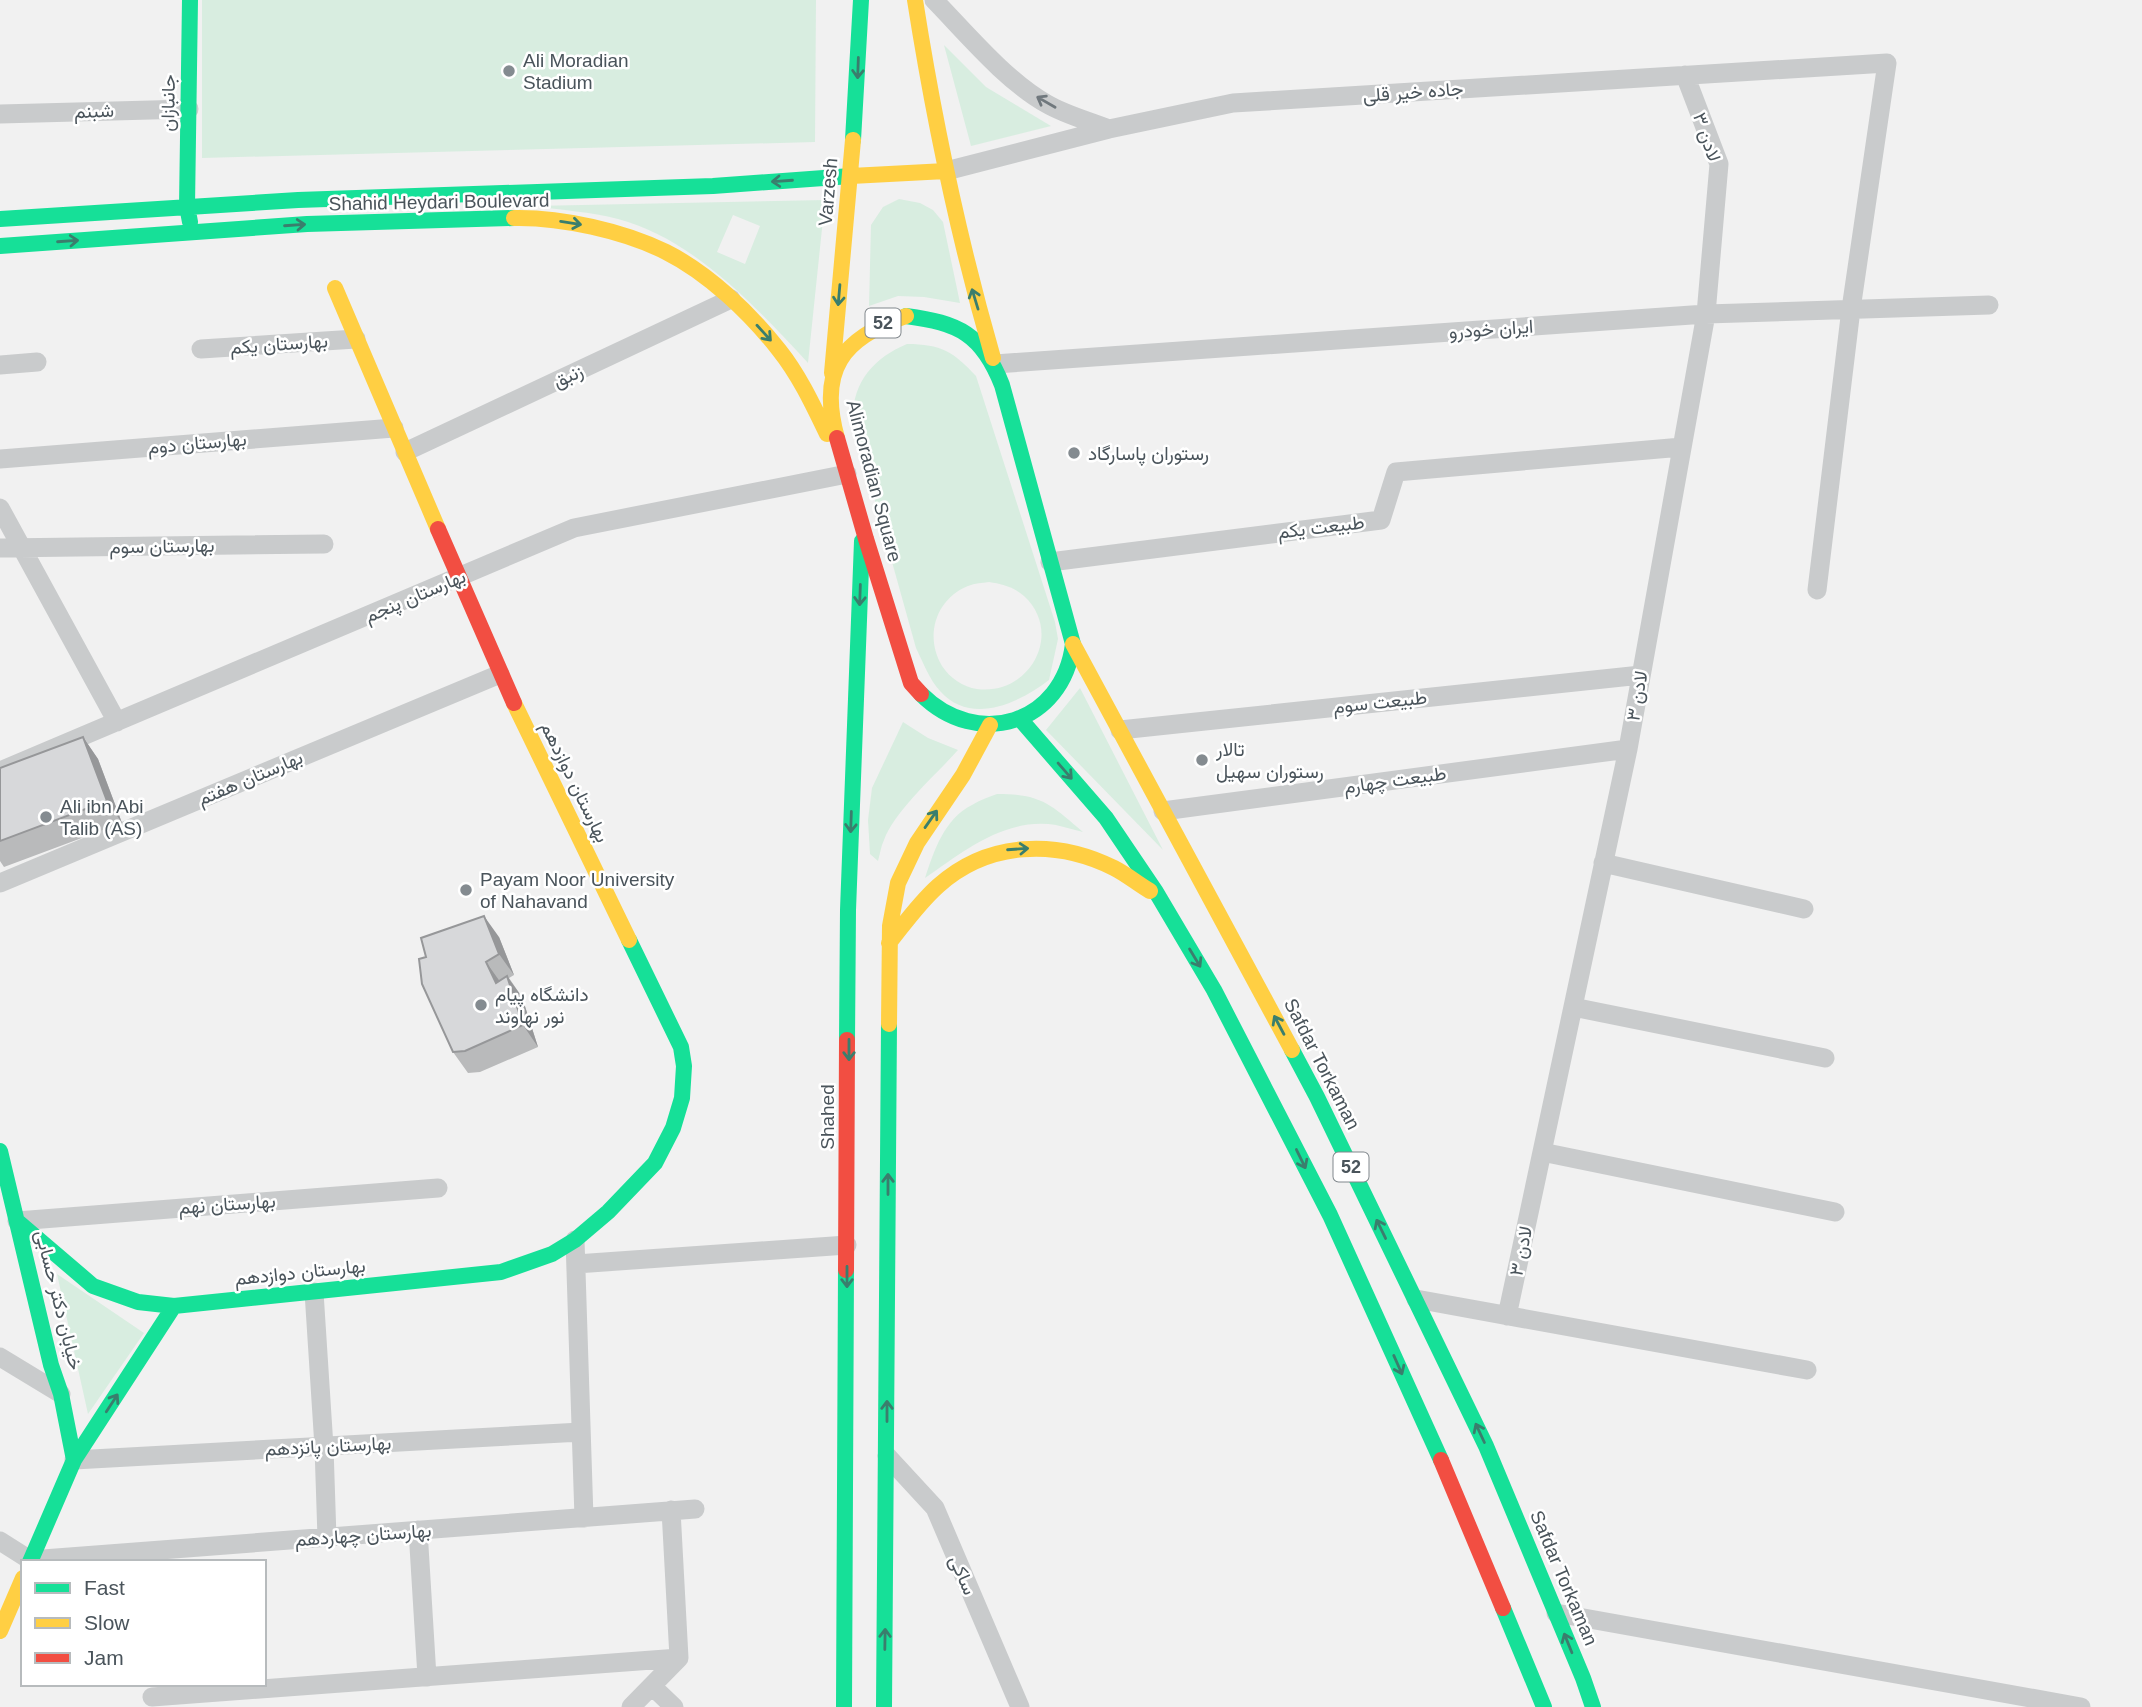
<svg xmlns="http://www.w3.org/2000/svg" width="2142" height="1707" font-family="Arial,Vazirmatn,sans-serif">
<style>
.green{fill:#d8ede0;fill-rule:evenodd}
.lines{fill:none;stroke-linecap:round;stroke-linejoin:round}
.street{stroke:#c9cbcc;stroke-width:19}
.fast{stroke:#16e098;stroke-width:16}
.slow{stroke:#ffcf43;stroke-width:16}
.jam{stroke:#f24e42;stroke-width:16}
.wall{fill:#b9babb}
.shaded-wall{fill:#969799}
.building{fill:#d7d8da;stroke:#969799;stroke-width:2}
.oneway{stroke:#3a7e6d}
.oneway2{stroke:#70787d}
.poi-dot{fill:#848b90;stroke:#fff;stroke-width:2.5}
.labels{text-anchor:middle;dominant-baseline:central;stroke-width:5;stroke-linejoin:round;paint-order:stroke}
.shield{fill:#fff;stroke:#80878c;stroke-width:2}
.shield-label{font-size:18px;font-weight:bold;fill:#4a545b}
.poi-label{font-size:19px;fill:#4a545b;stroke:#fff;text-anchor:start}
.street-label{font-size:19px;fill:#4a545b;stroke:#fff}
</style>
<rect width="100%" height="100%" fill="#f1f1f1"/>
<!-- green -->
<path class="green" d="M202,0H816L815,142L202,158Z
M944,45L986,87L1051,126L971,146Z
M899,199L920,203L933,210L943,222L960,303L924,297L898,296L869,306L871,225L883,207Z
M825,200L808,363C757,308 694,239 618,219C591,212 561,210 533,206ZM733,215L760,226L745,264L717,252Z
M907,344C941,344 954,352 976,376L1055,622L1058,639L1049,680C1019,703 971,726 940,691C929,679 923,662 916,648L853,422C851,384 873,358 907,344ZM989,582C1002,584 1014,587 1024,596C1064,633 1030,696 977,689C963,687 950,678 942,666C924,636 936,599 968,586C975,583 982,583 989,582Z
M1080,688L1163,850L1046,730Z
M903,722L928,738L958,750C936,775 896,809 884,840C881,846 880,854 878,861L870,854L868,820L872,788Z
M997,794C1042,794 1051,805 1083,832C1074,830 1065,827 1056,825C1005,817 964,851 925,878C934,851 944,819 972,805C980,800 989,797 997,794Z
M57,1274L144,1333L88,1414Z"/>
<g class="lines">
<!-- street -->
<path class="street" d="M934,0C967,34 1007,82 1047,104C1066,115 1089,121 1109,129
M0,114L189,109
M946,171L1109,129L1233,103L1887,63L1851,309L1817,590
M201,349L356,339
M995,364L1706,314L1989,305
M0,365L37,362
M405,452L731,299
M0,459L394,428
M0,508L117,722
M0,548L324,544
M1050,562L1381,520L1396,472L1682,447
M1120,730L1641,675
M0,771L574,528L847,474
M1163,811L1628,749
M1603,863L1804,909
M0,883L500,674
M1573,1007L1825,1058
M1542,1152L1835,1212
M17,1221L438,1188
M575,1240L584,1518
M576,1264L847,1245
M314,1292L324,1447L327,1538
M1416,1299L1807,1370
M1507,1316L1628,749L1706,314L1719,164L1685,75
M0,1357L61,1394
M887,1456L935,1508L1020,1707
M74,1460L581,1432
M671,1510L679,1658
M418,1530L427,1677
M0,1541L30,1560L695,1509
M1556,1613L2081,1707
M652,1686L674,1707
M152,1697L679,1658
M631,1707L679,1658"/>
<!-- fast -->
<path class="fast" d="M190,0L187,206L190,222
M853,140L861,0
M0,219L298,200L713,186L851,176
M0,246L307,224L514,218
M906,316C959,323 982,334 1002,385L1073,644C1063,724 977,750 921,694
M1021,720L1106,818L1156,892L1214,990L1330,1215L1441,1460
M847,1040L848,910L862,541
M1292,1050L1317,1097L1486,1446L1583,1678L1593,1707
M0,1151L51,1365L61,1394L74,1460
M17,1221L93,1286L138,1302L174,1306L74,1460L30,1562
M174,1306L501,1272L552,1254L575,1240L608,1212L655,1163L673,1128L682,1098L684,1066L681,1047L629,940
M1503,1608L1544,1707
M844,1707L846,1270
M884,1707L889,1024"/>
<!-- slow -->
<path class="slow" d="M915,0C934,121 959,240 993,358
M851,176L946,171
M514,218C561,217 624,231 666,252C708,273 750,313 779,350C799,375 813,405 827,434
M335,288L438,529
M832,373L853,140
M837,438C818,370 842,338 906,316
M1073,644L1292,1050
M514,703L629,940
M889,943C905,923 919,903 938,886C988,841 1056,839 1114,868C1126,874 1138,884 1150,891
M889,1024L890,926L898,883L917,843L963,775L990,725
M0,1631L23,1578"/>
<!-- jam -->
<path class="jam" d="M837,438L866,539L911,683L921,694
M438,529L514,703
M846,1270L847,1040
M1441,1460L1503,1608"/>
</g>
<!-- wall -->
<path class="wall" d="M83,737L98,759L122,823L4,867L0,861V768Z
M499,937L514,975L509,978L522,997L538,1047L480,1072L468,1073L453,1052L426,957Z"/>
<!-- shaded-wall -->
<path class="shaded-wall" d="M83,737L98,759L122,823L107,801Z
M484,916L499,937L514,975L499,954Z
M486,962L501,983H496Z
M507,976L522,997L538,1047L523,1025Z"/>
<!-- building -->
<path class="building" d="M83,737L107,801L0,841V768Z
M484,916L499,954L486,962L496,983L507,976L523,1025L465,1051L453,1052L422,984L419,959L426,957L421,938Z"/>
<!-- one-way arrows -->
<defs><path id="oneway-shaft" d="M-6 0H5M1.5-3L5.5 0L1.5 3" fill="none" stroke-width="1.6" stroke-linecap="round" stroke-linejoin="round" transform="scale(1.75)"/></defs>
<g class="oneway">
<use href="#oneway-shaft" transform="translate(858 68) rotate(92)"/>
<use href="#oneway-shaft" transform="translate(782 181) rotate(176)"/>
<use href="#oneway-shaft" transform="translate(571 223) rotate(9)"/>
<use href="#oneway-shaft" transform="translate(295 225) rotate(-4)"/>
<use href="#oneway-shaft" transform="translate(68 241) rotate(-4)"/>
<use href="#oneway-shaft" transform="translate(839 295) rotate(95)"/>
<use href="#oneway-shaft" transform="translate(975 299) rotate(-107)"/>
<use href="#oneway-shaft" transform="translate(764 333) rotate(48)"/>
<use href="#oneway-shaft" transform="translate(860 595) rotate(92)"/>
<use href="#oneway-shaft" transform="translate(1065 771) rotate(49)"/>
<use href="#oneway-shaft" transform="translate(931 819) rotate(-55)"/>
<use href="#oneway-shaft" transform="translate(851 822) rotate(92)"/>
<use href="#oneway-shaft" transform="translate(1018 849) rotate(-4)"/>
<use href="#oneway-shaft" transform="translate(1195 958) rotate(59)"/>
<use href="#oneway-shaft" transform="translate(1279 1025) rotate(-118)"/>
<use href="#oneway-shaft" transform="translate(849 1050) rotate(90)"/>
<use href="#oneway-shaft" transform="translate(1301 1159) rotate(64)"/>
<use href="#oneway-shaft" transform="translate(888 1184) rotate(-90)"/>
<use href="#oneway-shaft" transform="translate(1381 1229) rotate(-116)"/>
<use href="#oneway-shaft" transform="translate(847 1277) rotate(90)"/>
<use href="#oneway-shaft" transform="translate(1398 1365) rotate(66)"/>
<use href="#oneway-shaft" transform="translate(112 1403) rotate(-57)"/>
<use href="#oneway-shaft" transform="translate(887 1411) rotate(-90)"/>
<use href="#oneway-shaft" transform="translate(1480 1433) rotate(-115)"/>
<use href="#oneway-shaft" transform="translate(885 1639) rotate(-89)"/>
<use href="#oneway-shaft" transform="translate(1568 1643) rotate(-112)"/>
</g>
<use class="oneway2" href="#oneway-shaft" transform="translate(1046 102) rotate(-150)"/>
<!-- markers -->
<g class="poi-dot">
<circle cx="509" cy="71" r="7"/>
<circle cx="1074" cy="453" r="7"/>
<circle cx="1202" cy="760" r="7"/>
<circle cx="46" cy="817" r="7"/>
<circle cx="466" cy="890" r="7"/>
<circle cx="481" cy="1005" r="7"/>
</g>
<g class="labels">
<!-- shield labels -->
<g class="shield">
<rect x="865.5" y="308.5" width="35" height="29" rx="5"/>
<rect x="1333.5" y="1152.5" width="35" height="29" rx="5"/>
</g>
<g class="shield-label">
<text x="883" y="323">52</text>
<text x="1351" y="1167">52</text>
</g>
<!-- poi labels -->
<g class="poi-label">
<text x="523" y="60">Ali Moradian<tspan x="523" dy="22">Stadium</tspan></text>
<text x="1088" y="453">رستوران پاسارگاد</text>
<text x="1216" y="749">تالار<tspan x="1216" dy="22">رستوران سهیل</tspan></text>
<text x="60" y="806">Ali ibn Abi<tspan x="60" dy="22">Talib (AS)</tspan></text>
<text x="480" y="879">Payam Noor University<tspan x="480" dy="22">of Nahavand</tspan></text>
<text x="495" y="994">دانشگاه پیام<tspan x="495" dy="22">نور نهاوند</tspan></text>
</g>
<!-- street labels -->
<g class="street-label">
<text transform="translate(1413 92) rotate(-4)">جاده خیر قلی</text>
<text transform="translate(168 103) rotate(-89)">جانبازان</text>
<text transform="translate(94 111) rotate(-2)">شبنم</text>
<text transform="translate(1707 137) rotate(71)">لادن ۳</text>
<text transform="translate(828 192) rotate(-85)">Varzesh</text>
<text transform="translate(439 202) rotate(-1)">Shahid Heydari Boulevard</text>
<text transform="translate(1491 329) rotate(-4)">ایران خودرو</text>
<text transform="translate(279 344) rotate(-4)">بهارستان یکم</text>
<text transform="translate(568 376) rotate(-25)">زنبق</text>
<text transform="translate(197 443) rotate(-5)">بهارستان دوم</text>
<text transform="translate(874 481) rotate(75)">Alimoradian Square</text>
<text transform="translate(1321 527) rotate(-7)">طبیعت یکم</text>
<text transform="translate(162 546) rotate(-1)">بهارستان سوم</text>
<text transform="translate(415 596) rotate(-23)">بهارستان پنجم</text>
<text transform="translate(1637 696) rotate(-80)">لادن ۳</text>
<text transform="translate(1380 702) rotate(-6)">طبیعت سوم</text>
<text transform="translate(250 778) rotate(-23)">بهارستان هفتم</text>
<text transform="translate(1395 780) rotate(-8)">طبیعت چهارم</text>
<text transform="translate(575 782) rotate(64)">بهارستان دوازدهم</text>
<text transform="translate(1322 1064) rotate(63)">Safdar Torkaman</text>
<text transform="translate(827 1117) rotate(-90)">Shahed</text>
<text transform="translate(227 1204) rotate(-4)">بهارستان نهم</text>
<text transform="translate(1521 1251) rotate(-78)">لادن ۳</text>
<text transform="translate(300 1272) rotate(-6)">بهارستان دوازدهم</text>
<text transform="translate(59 1300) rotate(76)">خیابان دکتر حسابی</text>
<text transform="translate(328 1446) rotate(-3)">بهارستان پانزدهم</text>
<text transform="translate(363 1535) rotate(-4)">بهارستان چهاردهم</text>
<text transform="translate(963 1575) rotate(67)">ساکی</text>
<text transform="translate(1564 1578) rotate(67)">Safdar Torkaman</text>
</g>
</g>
<!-- legend -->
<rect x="21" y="1560" width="245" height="126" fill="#ffffff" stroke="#b7bbbd" stroke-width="2"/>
<rect x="35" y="1583" width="35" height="10" fill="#16e098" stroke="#b7bbbd" stroke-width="2"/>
<text x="84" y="1595" font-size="21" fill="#4a545b">Fast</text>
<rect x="35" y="1618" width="35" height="10" fill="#ffcf43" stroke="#b7bbbd" stroke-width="2"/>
<text x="84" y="1630" font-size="21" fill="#4a545b">Slow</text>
<rect x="35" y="1653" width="35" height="10" fill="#f24e42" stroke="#b7bbbd" stroke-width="2"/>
<text x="84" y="1665" font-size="21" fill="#4a545b">Jam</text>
</svg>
